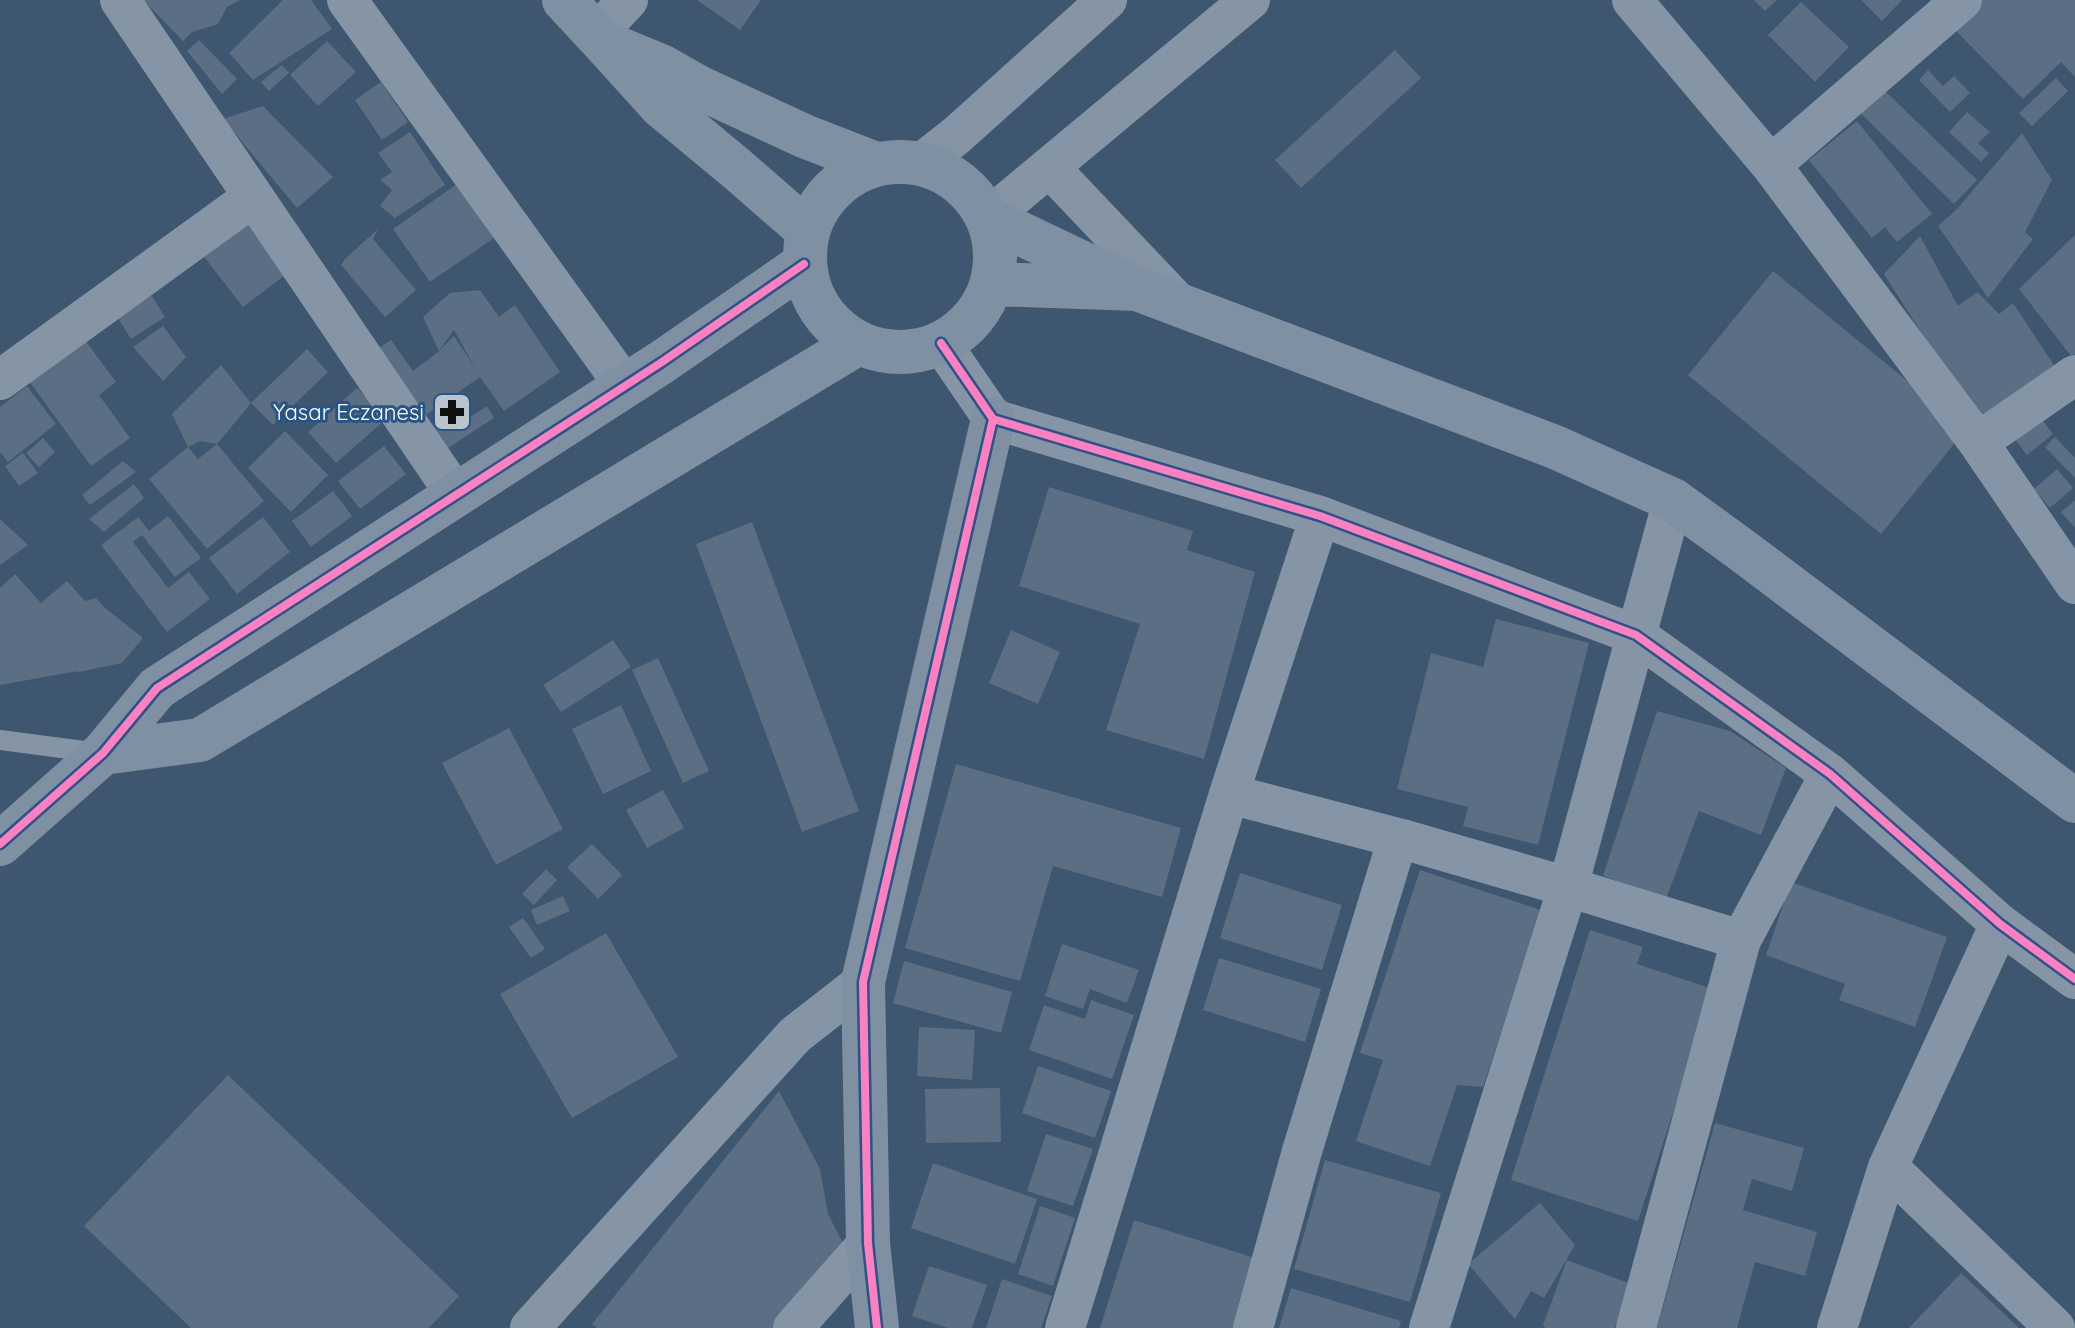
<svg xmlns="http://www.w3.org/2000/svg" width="2075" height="1328" font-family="Quicksand,sans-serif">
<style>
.building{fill:#5b6e83}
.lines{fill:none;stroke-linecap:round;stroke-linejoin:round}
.lane{stroke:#8595a6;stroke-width:20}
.street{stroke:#8595a6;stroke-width:40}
.secondary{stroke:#7f90a3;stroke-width:44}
.cycleway-casing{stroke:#285586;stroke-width:13}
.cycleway{stroke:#ff80c0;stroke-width:8}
.labels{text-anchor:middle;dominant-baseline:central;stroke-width:6;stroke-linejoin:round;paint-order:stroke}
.poi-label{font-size:22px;fill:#fff;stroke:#285586;text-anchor:end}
</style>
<rect width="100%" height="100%" fill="#3e5670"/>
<!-- building -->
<path class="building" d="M143,0H240L227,7L218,24L192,32L183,41Z
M283,0H311L332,29L253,80L229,53Z
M697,0H761L740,30Z
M1754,0H1777L1765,11Z
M1861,0H1902L1882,21Z
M1982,0H2075V77L2061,62L2023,99L1953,28Z
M1801,2L1849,47L1815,82L1768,35Z
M199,40L237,79L222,94L187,51Z
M327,41L356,72L318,106L290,75Z
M1395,50L1421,78L1301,188L1275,160Z
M282,65L289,73L269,91L261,82Z
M1928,70L1943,86L1954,76L1970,93L1950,112L1919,80Z
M2056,78L2068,91L2032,126L2019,113Z
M381,82L408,122L382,140L355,100Z
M1881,87L1977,180L1954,204L1858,111Z
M263,106L333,177L297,208L223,119Z
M1967,112L1990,132L1978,143L1989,153L1981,162L1949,132Z
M1857,121L1932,214L1897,242L1885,227L1872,238L1809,160Z
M410,132L445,185L395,218L380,206L392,190L380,180L392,172L378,153Z
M2022,133L2052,180L2025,232L2033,239L1988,298L1938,226L1957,209Z
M457,184L494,238L430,282L393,229Z
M247,211L292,270L243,307L198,249Z
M378,229L373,239L416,290L385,317L341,265L346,258Z
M2075,235V354L2071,356L2019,289Z
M1920,236L1958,306L1977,292L1999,314L2013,303L2056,368L1980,425L1884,274Z
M1773,271L1966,429L1881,534L1688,375Z
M145,285L165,317L131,339L111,307Z
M480,290L499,317L515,305L560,372L504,411L480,377L426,415L399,381L368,355L391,340L413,371L438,352L454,336L475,368L454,330L439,351L423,317L450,293Z
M163,326L186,357L163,381L133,347Z
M82,336L116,382L99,395L130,438L91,466L26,377Z
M307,349L328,372L273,425L251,403Z
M221,365L251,403L217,444L200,441L188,447L198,459L217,444L264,501L207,549L149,479L188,447L172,414Z
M27,386L56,424L8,462L0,452V407Z
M357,388L386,419L336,463L308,432Z
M487,406L494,418L439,454L425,433L458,411L464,421Z
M2034,409L2053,434L2027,455L2007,429Z
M285,431L328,475L291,512L248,468Z
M2055,437L2075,458V478L2045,447Z
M43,438L55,452L39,467L26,453Z
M384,446L406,474L360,509L338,481Z
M23,453L38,473L19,486L5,466Z
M123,461L136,472L90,505L82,495Z
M2057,469L2073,488L2050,508L2034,489Z
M134,484L144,498L104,532L89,519Z
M1049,487L1193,531L1187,550L1255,572L1204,759L1106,730L1140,624L1019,586Z
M333,491L352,516L311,547L292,521Z
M2075,500V528L2061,512Z
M168,516L201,558L175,577L142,535L133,542L168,588L189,572L210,599L167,632L101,545L138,517L149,531Z
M263,517L290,552L237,594L209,558Z
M0,519L28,545L0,565Z
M752,522L859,811L802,832L696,544Z
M15,574L41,603L67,581L85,601L96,598L104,607L143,638L122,663L74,673L78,671L0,685V588Z
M1496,619L1589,643L1538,845L1463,826L1468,807L1397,789L1431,653L1483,667Z
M1011,630L1060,652L1038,704L989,683Z
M613,640L631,667L561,712L543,685Z
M658,658L709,771L683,783L632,670Z
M621,705L651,771L603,794L572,729Z
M1657,711L1730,731L1786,768L1761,835L1699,811L1666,899L1603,876Z
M509,728L563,829L496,865L442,763Z
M956,764L1181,828L1162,897L1053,866L1020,981L905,948Z
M663,790L684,828L647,848L626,810Z
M592,844L622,875L598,899L567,867Z
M546,869L557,880L534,905L522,894Z
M1420,870L1541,910L1483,1087L1457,1085L1430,1166L1356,1141L1383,1060L1360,1053Z
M1240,873L1342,905L1322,970L1220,938Z
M1791,882L1947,937L1915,1027L1839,1000L1845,984L1766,955Z
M563,896L570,911L537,925L531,910Z
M523,918L545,949L531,958L509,927Z
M1590,930L1643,947L1637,964L1713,989L1638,1221L1511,1180Z
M606,933L678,1057L572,1118L500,994Z
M1062,944L1139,970L1127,1003L1090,989L1083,1009L1045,996Z
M1219,958L1321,989L1305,1042L1203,1010Z
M904,961L1012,992L1001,1033L893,1003Z
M1091,1000L1134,1015L1112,1079L1029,1050L1044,1005L1085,1019Z
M919,1027L975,1030L972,1080L917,1076Z
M1038,1066L1111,1091L1095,1138L1022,1113Z
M228,1075L459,1296L429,1328H191L84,1226Z
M1000,1088L1001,1142L926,1143L925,1089Z
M779,1091L820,1169L828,1214L844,1245L773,1328H597L592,1324Z
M1715,1123L1804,1148L1792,1191L1752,1179L1743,1210L1817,1232L1805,1276L1755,1262L1737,1328H1657Z
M1046,1134L1093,1149L1073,1206L1027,1191Z
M1325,1160L1441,1193L1410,1302L1294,1269Z
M933,1163L1037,1199L1015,1264L911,1228Z
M1540,1203L1575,1245L1544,1298L1531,1291L1515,1319L1468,1264Z
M1040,1206L1075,1218L1053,1286L1018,1274Z
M1134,1220L1258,1259L1236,1328H1100Z
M1567,1260L1631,1284L1615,1328H1545L1543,1325Z
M929,1266L987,1285L972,1328H948L912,1316Z
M1961,1273L2019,1328H1909Z
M1002,1279L1052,1296L1041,1328H986Z
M1291,1288L1401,1321L1399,1328H1279Z"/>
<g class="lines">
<!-- lane -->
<path class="lane" d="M0,740L99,753"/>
<!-- street -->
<path class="street" d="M120,0L456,495
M347,0L625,386
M1632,0L1771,165L1978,442L2075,584
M596,34L628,0
M920,164L957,135L1107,0
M1771,165L1962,0
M1049,167L1180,305
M988,218L1250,0
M941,343L993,419L1320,516L1636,635L1830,774L2000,924L2075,979
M0,380L253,197
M1978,442L2075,375
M1229,794L1402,839L1568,887L1741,940
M1888,1167L2055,1328
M530,1328L795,1035L863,982
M793,1328L868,1243
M1065,1328L1229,794L1320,516
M1253,1328L1302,1151L1398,838
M1429,1328L1568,887L1673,500
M1636,1328L1741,940L1830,774
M1837,1328L1888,1167L2000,924"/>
<!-- secondary -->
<path class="secondary" d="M564,0L603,42
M805 257a95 95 0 1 1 190 0a95 95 0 1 1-190 0Z
M988,218L1137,289L992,284
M807,230L737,169L661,106L603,42L661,66L698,87L804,136L876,164
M1137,289L1555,447L1673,500L1743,551L2075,801
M103,753L200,740L857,344
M0,844L103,753L157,688L662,362L804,264
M877,1328L868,1243L863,982L993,419"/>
<!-- cycleway casing -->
<g class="cycleway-casing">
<path id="cycleway" d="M941,343L993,419L1320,516L1636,635L1830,774L2000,924L2075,979
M0,844L103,753L157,688L662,362L804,264
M877,1328L868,1243L863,982L993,419"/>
</g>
<!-- cycleway -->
<use href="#cycleway" class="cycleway"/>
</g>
<!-- icons -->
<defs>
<g id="pharmacy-square" transform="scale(2)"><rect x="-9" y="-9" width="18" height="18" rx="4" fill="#bbc4cd" stroke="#285586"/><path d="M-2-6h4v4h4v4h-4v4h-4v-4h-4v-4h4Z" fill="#111"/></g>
</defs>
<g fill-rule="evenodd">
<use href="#pharmacy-square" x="452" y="412"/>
</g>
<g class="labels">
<!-- poi labels -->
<g class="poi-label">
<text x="424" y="412">Yasar Eczanesi</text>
</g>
</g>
</svg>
